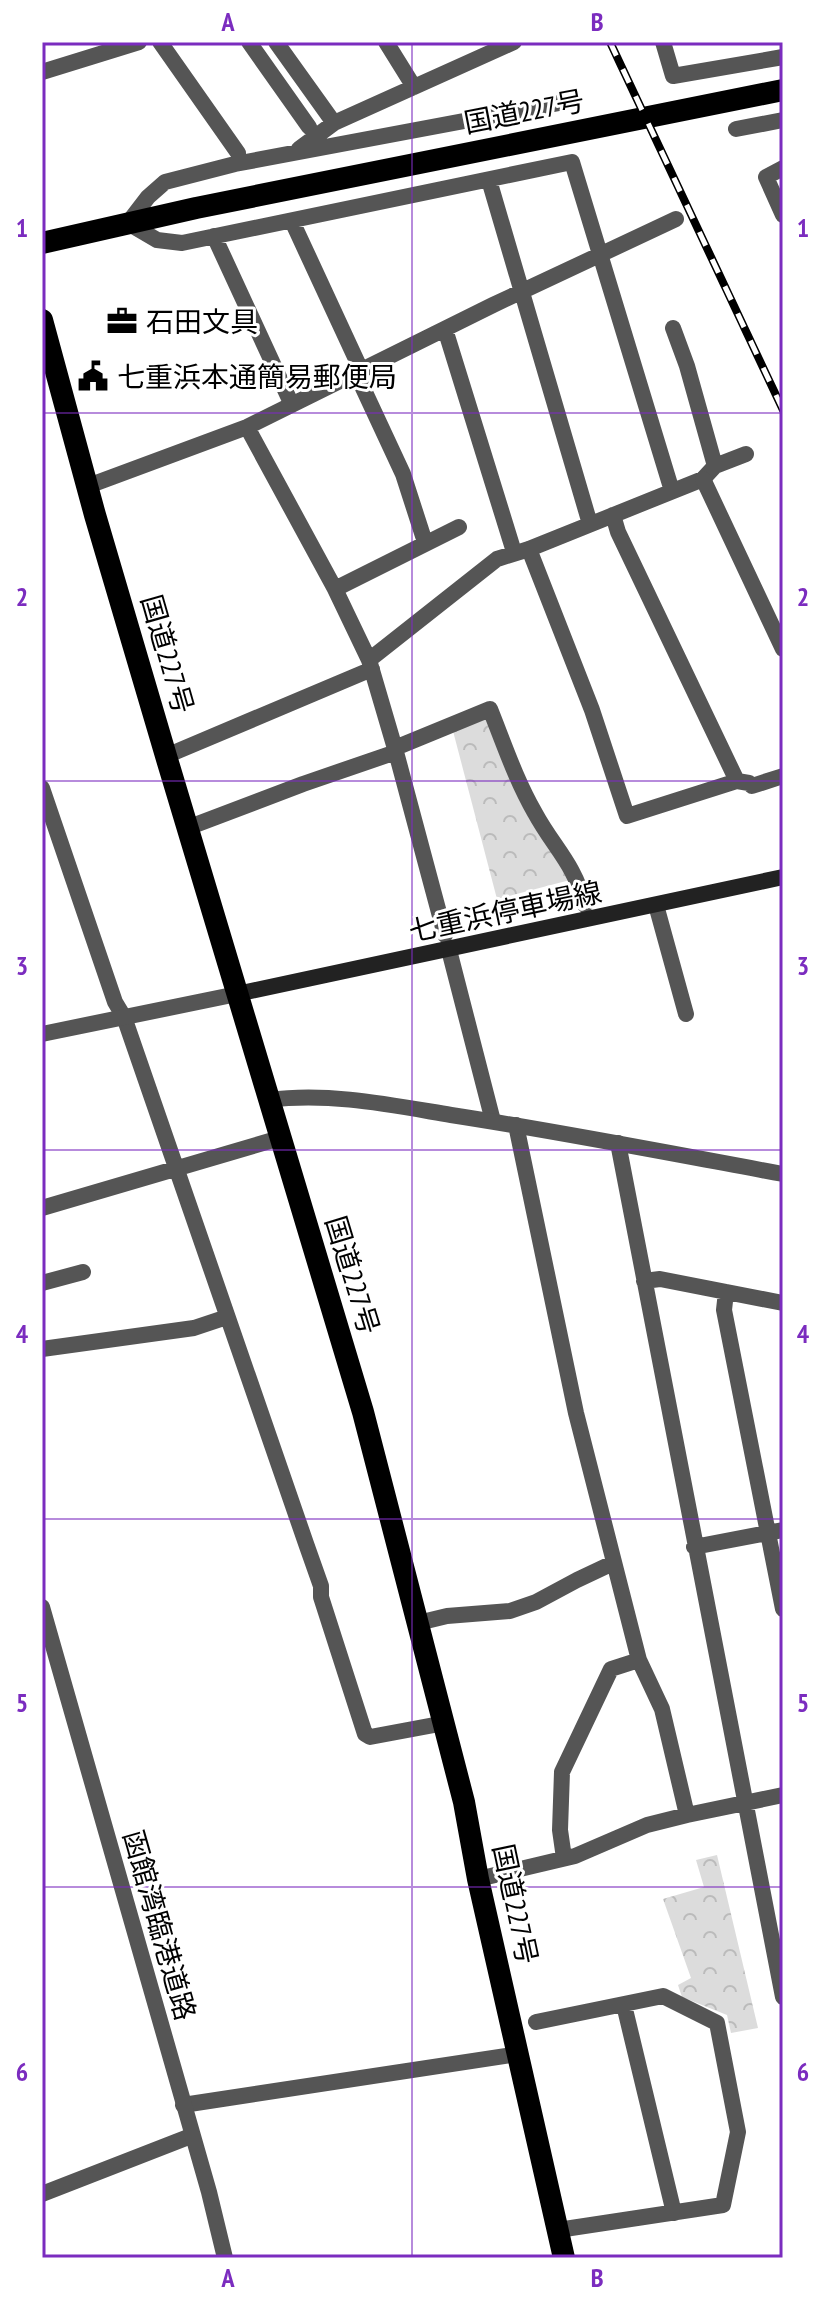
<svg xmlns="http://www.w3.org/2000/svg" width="825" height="2300" font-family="'PT Sans Narrow','Noto Sans JP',sans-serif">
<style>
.forest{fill:url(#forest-crowns)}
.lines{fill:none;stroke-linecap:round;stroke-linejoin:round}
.minor{stroke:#555;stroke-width:16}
.tertiary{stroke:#555;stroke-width:16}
.secondary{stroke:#222;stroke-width:16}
.trunk{stroke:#000;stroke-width:22}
.rail-casing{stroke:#000;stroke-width:8}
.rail{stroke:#fff;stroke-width:5;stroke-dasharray:15;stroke-linecap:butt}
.grid{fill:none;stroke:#7b2cbf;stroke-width:2;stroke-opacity:0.55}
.labels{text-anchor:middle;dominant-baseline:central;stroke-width:6;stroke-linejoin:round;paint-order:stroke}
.street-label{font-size:28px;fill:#000;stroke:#fff}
.poi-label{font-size:28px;fill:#000;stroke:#fff;text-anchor:start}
.neatline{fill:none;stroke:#7b2cbf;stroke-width:3}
.grid-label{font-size:26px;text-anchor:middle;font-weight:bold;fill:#7b2cbf}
</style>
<defs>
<pattern id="forest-crowns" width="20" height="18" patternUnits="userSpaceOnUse" patternTransform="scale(2)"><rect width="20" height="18" fill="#dcdcdc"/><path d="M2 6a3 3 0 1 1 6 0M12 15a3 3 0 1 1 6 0" fill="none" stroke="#bbb"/></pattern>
</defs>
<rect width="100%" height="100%" fill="#fff"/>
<!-- forest -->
<path class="forest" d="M487,717L570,880L497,899L453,731Z
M717,1855L758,2028L731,2033L727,2015L682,1997L678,1985L691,1978L663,1899L704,1887L696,1860Z"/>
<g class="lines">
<!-- minor -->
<path class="minor" d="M160,42L238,153
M249,42L309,127
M276,42L334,123
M386,42L414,87
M663,42L673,76L783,57
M42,72L139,42
M570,101L235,164L165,182L148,197L128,223L157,240L182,243L572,162L672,491
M736,129L783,120
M299,149L334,123L514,42
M783,168L766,177L783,215
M489,180L590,524
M292,221L361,370
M214,236L292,405
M445,329L514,552
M356,373L403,474L423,536L427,543
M247,427L335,589L369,660L396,752L445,935
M715,466L746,454
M88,486L247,427L493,305L676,219
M529,549L592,710L627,816L737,781L618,532L613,515
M335,589L459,527
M369,660L497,559L529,549L703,479L715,466L687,366L673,328
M395,748L490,709C504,744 516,780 535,813C554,848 574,863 585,905
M166,756L372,669
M737,781L749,783L752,786L783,776
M42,788L115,1002L124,1017C190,1207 254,1397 321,1586V1597L365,1734L370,1737L445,1723
M187,828L303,784L396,752
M656,905L686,1014
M449,950L493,1121
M516,1125L576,1413L639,1660L611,1669L562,1772L560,1830L564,1858
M618,1143L783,1997
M42,1208L280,1138
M644,1281L660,1279L783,1303
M42,1283L83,1272
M726,1292L724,1310L783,1609
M42,1349L194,1328L227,1317
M694,1547L783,1530
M418,1623L447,1616L510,1611L536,1602L577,1580L613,1563
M639,1660L662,1709L687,1815
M478,1879L575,1856L647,1825L687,1815L783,1795
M624,2005L674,2213
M536,2022L663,1996L717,2023L738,2132L723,2205L558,2230
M183,2105L518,2054
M42,2194L191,2136"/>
<!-- tertiary -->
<path class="tertiary" d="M703,479L783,649
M42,1034L237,994
M269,1100C329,1092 391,1105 451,1115C562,1132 673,1154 783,1174
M42,1607L209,2192L225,2258"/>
<!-- secondary -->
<path class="secondary" d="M237,994L783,877"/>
<!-- trunk -->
<path class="trunk" d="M42,243L196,208L783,90
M42,320L95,515L166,756L363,1412L464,1802L478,1879L564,2258"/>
<!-- rail casing -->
<g class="rail-casing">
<path id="rail" d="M610,42L783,410"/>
</g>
<!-- rail -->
<use href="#rail" class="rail"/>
</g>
<!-- grid -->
<path class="grid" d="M412,42V2258M42,413H783M42,781H783M42,1150H783M42,1519H783M42,1887H783"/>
<!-- icons -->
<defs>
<g id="office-bare" transform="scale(2.4)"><path d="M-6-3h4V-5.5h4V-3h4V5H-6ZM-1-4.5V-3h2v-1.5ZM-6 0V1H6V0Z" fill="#000" stroke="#fff" stroke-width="2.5" paint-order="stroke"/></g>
<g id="civic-bare" transform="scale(2.4)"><path d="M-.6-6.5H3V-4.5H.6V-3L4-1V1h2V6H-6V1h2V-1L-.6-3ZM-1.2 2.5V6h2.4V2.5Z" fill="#000" stroke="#fff" stroke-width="2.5" paint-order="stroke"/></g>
</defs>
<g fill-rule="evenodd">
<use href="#office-bare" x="122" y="321"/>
<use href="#civic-bare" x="93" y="376"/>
</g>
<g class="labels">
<!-- street labels -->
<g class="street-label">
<text transform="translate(524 111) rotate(-11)">国道227号</text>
<text transform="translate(168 654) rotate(74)">国道227号</text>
<text transform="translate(505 911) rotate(-12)">七重浜停車場線</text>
<text transform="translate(353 1275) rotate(73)">国道227号</text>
<text transform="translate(516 1904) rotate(78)">国道227号</text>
<text transform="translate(160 1925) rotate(74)">函館湾臨港道路</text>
</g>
<!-- poi labels -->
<g class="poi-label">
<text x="146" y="321">石田文具</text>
<text x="117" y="376">七重浜本通簡易郵便局</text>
</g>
</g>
<!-- border -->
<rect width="825" height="2300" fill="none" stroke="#ffffff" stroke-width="88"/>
<rect x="44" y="44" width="737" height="2212" class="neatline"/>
<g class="grid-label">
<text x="228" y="31">A</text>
<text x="597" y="31">B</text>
<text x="22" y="237">1</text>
<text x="803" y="237">1</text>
<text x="22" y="606">2</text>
<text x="803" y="606">2</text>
<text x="22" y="975">3</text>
<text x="803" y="975">3</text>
<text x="22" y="1343">4</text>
<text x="803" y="1343">4</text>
<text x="22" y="1712">5</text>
<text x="803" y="1712">5</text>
<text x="22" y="2081">6</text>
<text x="803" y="2081">6</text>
<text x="228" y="2287">A</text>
<text x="597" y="2287">B</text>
</g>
</svg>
